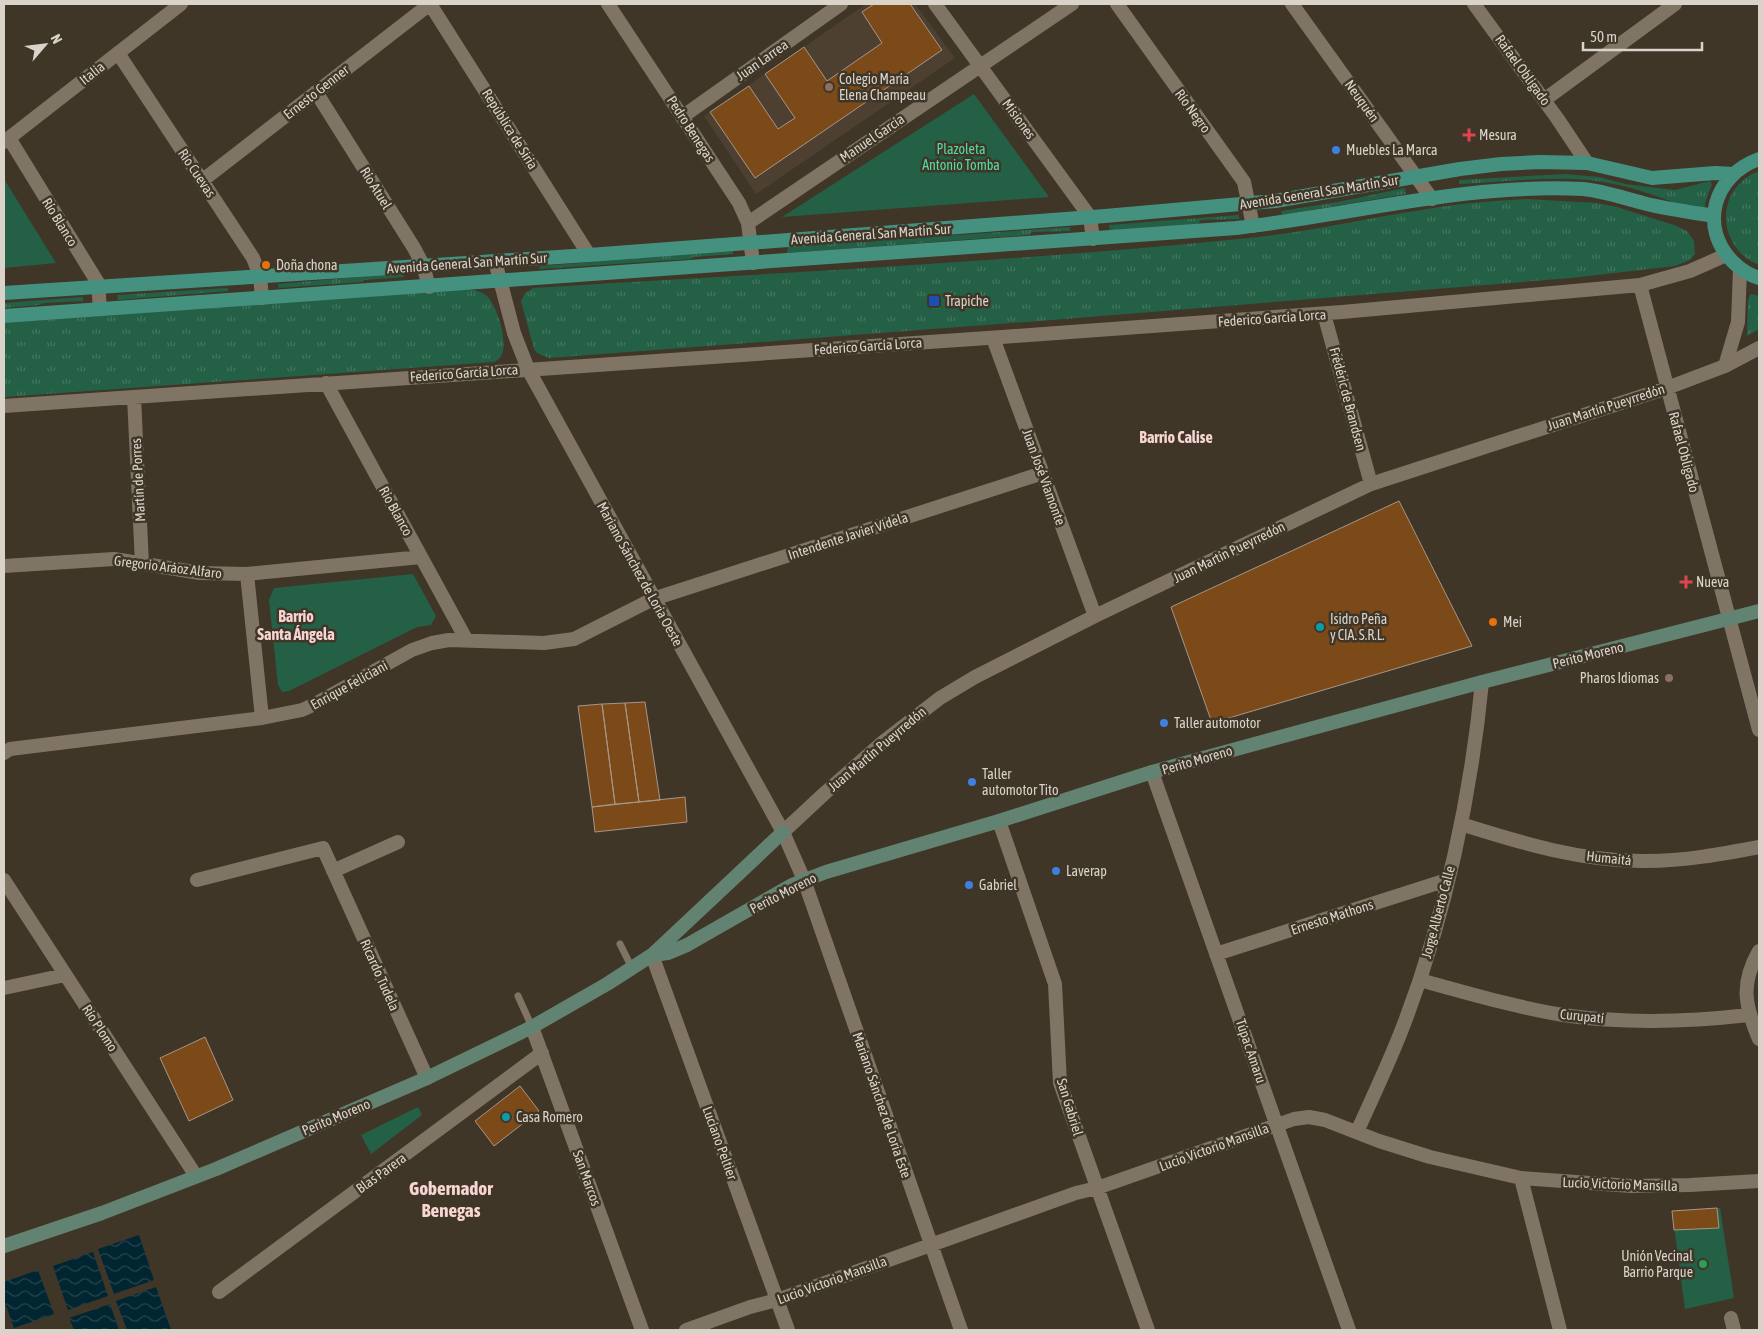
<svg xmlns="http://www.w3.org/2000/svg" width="1763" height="1334" font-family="'Asap Condensed',sans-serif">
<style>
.education{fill:#4d4031}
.grass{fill:url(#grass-tufts)}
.green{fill:#246046}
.water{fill:url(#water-waves)}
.building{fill:#7c4a19;stroke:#a69689}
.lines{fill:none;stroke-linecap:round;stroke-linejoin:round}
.service{stroke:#807565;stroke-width:7}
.minor{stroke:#807565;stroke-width:14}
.tertiary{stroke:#807565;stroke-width:14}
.secondary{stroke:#638372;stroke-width:14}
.primary{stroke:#459180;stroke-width:14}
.education-dot{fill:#8d6e63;stroke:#3f3628;stroke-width:2}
.health-dot{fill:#e0444e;stroke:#3f3628;stroke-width:2}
.shop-dot{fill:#3f7fe0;stroke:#3f3628;stroke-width:2}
.food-dot{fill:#e8710a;stroke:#3f3628;stroke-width:2}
.transit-dot{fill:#1a4fb4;stroke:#3f3628;stroke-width:2}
.culture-dot{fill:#0f9aa8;stroke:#3f3628;stroke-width:2}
.leisure-dot{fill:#2e9e5b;stroke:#3f3628;stroke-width:2}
.labels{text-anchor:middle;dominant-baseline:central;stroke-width:5;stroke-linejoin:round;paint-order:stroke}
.street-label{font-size:14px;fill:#d9d3ca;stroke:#3f3628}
.poi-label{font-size:14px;fill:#d9d3ca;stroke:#3f3628;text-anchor:start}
.park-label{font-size:14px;fill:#54dca3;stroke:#3f3628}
.quarter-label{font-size:16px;font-weight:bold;fill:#f8d5d3;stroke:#3f3628}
.district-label{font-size:19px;font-weight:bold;fill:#f8d5d3;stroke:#3f3628}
</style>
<defs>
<pattern id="grass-tufts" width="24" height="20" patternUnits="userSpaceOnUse" patternTransform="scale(1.25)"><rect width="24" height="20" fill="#246046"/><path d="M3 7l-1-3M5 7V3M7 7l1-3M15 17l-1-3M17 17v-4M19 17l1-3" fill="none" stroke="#43765f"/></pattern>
<pattern id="water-waves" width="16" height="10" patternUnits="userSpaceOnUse" patternTransform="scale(1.25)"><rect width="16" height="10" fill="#012632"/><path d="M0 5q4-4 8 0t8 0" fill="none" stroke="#25454e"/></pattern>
</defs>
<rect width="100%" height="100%" fill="#3f3628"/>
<!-- education -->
<path class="education" d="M866,4H915L955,58L756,194L704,116Z"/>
<!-- grass -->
<path class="grass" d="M1759,171V265C1716,248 1714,188 1759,171Z
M1565,174L1599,177L1625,184L1675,190L1710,181L1712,184L1706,200L1704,213L1703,214C1666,199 1629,184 1589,180C1547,176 1502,182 1459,184V180Z
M1405,188L1406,194L1282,215L1281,211L1338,202Z
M1527,199L1597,203L1617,207L1674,225L1687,231L1694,241L1695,254L1690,260L1675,266L1571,278L1052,320L549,358L537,353L534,349L521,301L525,293L533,288C772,273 1011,262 1249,238C1309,232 1368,218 1427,209C1461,203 1494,201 1527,199Z
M1239,215V219L1201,220L1198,224L1110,231L1109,225Z
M1070,227V231L1032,232L1029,235L787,253L788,247Z
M733,250V254L693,257L691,259L539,269L540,266L595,262L598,260Z
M403,273L404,277L364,280L361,282L279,288L278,284Z
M228,288V291L118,300L117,295Z
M469,289C476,290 483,292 488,297C497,307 508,341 502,354C501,358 498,360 494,362L4,397V323Z
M1752,294L1759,296V329L1747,336L1748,300L1750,295Z
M83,297V301L44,303L39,305L4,308V303Z"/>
<!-- green -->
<path class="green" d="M974,94L1049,197L782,217Z
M4,179L56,263L4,268Z
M413,574L436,616L431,625L417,627L289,691L282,692L278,685L269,600L274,588Z
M418,1107L422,1115L371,1154L361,1135Z
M1720,1208L1734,1298L1685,1309L1672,1211Z"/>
<!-- water -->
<path class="water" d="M139,1235L154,1280L114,1294L98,1249Z
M93,1252L108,1296L68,1310L53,1266Z
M38,1270L54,1314L14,1328L4,1300V1282Z
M156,1287L171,1330H127L116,1301Z
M110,1304L119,1330H74L69,1318Z"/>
<!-- building -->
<path class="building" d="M874,4H910L942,50L755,178L710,112L749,86L778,129L795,118L765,74L804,47L827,81L882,43L862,12Z
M1399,501L1472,646L1212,723L1171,607Z
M645,702L660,800L639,802L625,703Z
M625,703L639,802L615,804L602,704Z
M602,704L615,804L592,807L578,706Z
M685,797L687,822L595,832L592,807Z
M205,1037L233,1100L189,1121L160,1058Z
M520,1086L539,1111L494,1146L475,1121Z
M1717,1208L1719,1228L1674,1230L1672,1211Z"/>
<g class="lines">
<!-- service -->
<path class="service" d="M620,944L632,968
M518,996L532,1027"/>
<!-- minor -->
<path class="minor" d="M430,4L589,255
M935,4L1090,217L1093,239
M1117,4L1244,182L1253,226
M1292,4L1432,199
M1474,4L1557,118L1587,163
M118,53L253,258L260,276L262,298
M316,92L414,248L423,265L429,287
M1544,100L1675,4
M682,117L841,4
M9,138L98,283L100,309
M203,180L430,4
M1640,285L1759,730
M1324,314L1371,484
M993,338L1095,616
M1725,366L1738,322L1740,269
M326,383L466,639
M134,397L142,564
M4,406L1002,337L1342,312L1640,285L1690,271L1726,255
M4,566L114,559L200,573L247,574L421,557
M247,574L262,718
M4,753L10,749L262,718L302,710L313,705L412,650L432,643L449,640L544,643L574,639L653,599L1043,473
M1152,772L1349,1330
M999,821L1055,984L1060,1083L1148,1330
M1461,824C1521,843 1583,862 1646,861C1685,861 1722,854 1759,847
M783,832L826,792L883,742L940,698L975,677L1095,616L1371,484L1667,388L1725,366L1759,348
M333,871L398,842
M4,880L196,1176
M197,880L323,848L427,1078
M804,880L961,1330
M1759,951C1740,984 1745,1006 1759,1039
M1216,954L1447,880
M1420,980C1467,993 1515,1007 1563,1015C1625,1024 1687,1022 1749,1015
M4,988L65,975
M532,1027L642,1330
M1357,1132C1373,1096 1390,1061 1404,1024C1445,917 1471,796 1482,682
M1521,1178L1560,1330
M219,1292L542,1053
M1731,1318L1734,1330
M686,1330L750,1307L777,1300L1076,1193L1097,1188L1294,1119L1309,1117L1325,1120L1379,1141L1430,1157L1521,1178L1631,1186L1690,1185L1759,1181"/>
<!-- tertiary -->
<path class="tertiary" d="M608,4L739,203L748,223L753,263
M4,142L181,4
M748,223L1072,4
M495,261L514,333L528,369L783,832L804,880
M652,955L788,1330"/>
<!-- secondary -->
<path class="secondary" d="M652,955L668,953L687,945L792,885L826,872L999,821L1152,772L1482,682L1759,611
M4,1246L102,1213L216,1169L427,1078L532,1027L607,984L652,955L783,832"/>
<!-- primary -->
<path class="primary" d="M1759,159C1714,175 1698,227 1733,262C1740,269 1749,275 1759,278
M4,293L589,255L1105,216L1275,201L1460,169L1501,164L1540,162L1587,163L1652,178L1715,173L1733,174
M4,316L1236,228C1351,215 1467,183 1583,189C1604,191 1623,198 1643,203C1666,209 1690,212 1714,216"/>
</g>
<!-- markers -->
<g class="education-dot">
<circle cx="829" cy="87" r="5"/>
<circle cx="1669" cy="678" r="5"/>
</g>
<g class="health-dot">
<path d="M1466.5 127.5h5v5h5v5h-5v5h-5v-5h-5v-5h5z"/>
<path d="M1683.5 574.5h5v5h5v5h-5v5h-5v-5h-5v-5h5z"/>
</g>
<g class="shop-dot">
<circle cx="1336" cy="150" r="5"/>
<circle cx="1164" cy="723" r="5"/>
<circle cx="972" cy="782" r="5"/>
<circle cx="1056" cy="871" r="5"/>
<circle cx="969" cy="885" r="5"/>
</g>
<g class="food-dot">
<circle cx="266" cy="265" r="5"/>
<circle cx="1493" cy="622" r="5"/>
</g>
<rect class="transit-dot" x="928" y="295" width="12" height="12" rx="2.5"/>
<g class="culture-dot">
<circle cx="1320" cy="627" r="5"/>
<circle cx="506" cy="1117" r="5"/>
</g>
<circle class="leisure-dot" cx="1703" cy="1264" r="5"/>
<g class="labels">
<!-- street labels -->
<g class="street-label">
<text transform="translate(762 60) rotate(-35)">Juan Larrea</text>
<text transform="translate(1523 70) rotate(54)">Rafael Obligado</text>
<text transform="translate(92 73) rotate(-38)">Italia</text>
<text transform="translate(316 92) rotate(-38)">Ernesto Genner</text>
<text transform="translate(1362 101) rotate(54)">Neuquén</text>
<text transform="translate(1193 111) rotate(54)">Río Negro</text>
<text transform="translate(1019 119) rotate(54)">Misiones</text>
<text transform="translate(510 129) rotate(58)">República de Siria</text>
<text transform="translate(691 129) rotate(57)">Pedro Benegas</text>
<text transform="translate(872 138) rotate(-34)">Manuel García</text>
<text transform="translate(197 173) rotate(56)">Río Cuevas</text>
<text transform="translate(376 188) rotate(58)">Río Atuel</text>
<text transform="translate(1319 192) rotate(-9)">Avenida General San Martín Sur</text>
<text transform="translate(60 222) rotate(58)">Río Blanco</text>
<text transform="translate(871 234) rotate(-4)">Avenida General San Martín Sur</text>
<text transform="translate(467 263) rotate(-4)">Avenida General San Martín Sur</text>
<text transform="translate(1272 318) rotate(-4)">Federico García Lorca</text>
<text transform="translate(868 346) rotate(-4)">Federico García Lorca</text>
<text transform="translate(464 373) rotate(-4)">Federico García Lorca</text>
<text transform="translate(1348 399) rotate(75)">Frédéric de Brandsen</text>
<text transform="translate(1606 407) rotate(-18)">Juan Martín Pueyrredón</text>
<text transform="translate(1684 452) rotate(75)">Rafael Obligado</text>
<text transform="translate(1044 477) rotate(70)">Juan José Viamonte</text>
<text transform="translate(138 480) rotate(-93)">Martín de Porres</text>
<text transform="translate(396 511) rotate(61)">Río Blanco</text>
<text transform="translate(848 536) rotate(-18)">Intendente Javier Videla</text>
<text transform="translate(1229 552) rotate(-26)">Juan Martín Pueyrredón</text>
<text transform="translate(168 567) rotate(7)">Gregorio Aráoz Alfaro</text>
<text transform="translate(640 574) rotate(61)">Mariano Sánchez de Loria Oeste</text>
<text transform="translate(1588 655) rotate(-14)">Perito Moreno</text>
<text transform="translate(349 685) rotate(-29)">Enrique Feliciani</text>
<text transform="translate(877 749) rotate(-40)">Juan Martín Pueyrredón</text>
<text transform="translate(1197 760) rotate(-16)">Perito Moreno</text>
<text transform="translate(1609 858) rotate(6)">Humaitá</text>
<text transform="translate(783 893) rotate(-27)">Perito Moreno</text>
<text transform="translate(1438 912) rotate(-75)">Jorge Alberto Calle</text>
<text transform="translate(1332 917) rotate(-18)">Ernesto Mathons</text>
<text transform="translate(380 975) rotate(66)">Ricardo Tudela</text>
<text transform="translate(1582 1016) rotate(6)">Curupatí</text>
<text transform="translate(100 1028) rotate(57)">Río Plomo</text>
<text transform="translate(1251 1051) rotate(71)">Túpac Amaru</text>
<text transform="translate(882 1105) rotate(71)">Mariano Sánchez de Loria Este</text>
<text transform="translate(1070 1107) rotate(73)">San Gabriel</text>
<text transform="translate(336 1117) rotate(-23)">Perito Moreno</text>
<text transform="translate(720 1143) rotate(70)">Luciano Peltier</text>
<text transform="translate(1214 1147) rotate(-20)">Lucio Victorio Mansilla</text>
<text transform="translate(381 1173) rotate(-36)">Blas Parera</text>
<text transform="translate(587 1178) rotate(70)">San Marcos</text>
<text transform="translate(1620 1184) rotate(2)">Lucio Victorio Mansilla</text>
<text transform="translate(832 1280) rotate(-20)">Lucio Victorio Mansilla</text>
</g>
<!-- poi labels -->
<g class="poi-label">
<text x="839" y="79">Colegio María<tspan x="839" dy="16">Elena Champeau</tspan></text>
<text x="1479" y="135">Mesura</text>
<text x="1346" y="150">Muebles La Marca</text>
<text x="276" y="265">Doña chona</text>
<text x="945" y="301">Trapiche</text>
<text x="1696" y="582">Nueva</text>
<text x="1330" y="619">Isidro Peña<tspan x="1330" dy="16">y CIA. S.R.L.</tspan></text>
<text x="1503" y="622">Mei</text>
<text x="1659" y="678" text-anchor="end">Pharos Idiomas</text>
<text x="1174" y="723">Taller automotor</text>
<text x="982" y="774">Taller<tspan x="982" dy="16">automotor Tito</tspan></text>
<text x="1066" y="871">Laverap</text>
<text x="979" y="885">Gabriel</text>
<text x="516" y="1117">Casa Romero</text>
<text x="1693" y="1256" text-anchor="end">Unión Vecinal<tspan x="1693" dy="16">Barrio Parque</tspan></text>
</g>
<!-- park labels -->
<g class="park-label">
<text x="961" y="149">Plazoleta<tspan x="961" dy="16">Antonio Tomba</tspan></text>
</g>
<!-- quarter labels -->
<g class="quarter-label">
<text x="1176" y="437">Barrio Calise</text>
<text x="296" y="616">Barrio<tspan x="296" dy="18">Santa Ángela</tspan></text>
</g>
<!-- district labels -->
<g class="district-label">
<text x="451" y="1188">Gobernador<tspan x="451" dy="22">Benegas</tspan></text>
</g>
</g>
<!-- border -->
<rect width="1763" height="1334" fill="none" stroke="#d9d3ca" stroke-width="10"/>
<!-- north arrow -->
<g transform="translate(45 45) rotate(62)" stroke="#3f3628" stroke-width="4" paint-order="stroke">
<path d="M0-4L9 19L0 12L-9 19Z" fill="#d9d3ca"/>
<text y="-8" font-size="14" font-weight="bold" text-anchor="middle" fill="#d9d3ca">N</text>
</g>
<!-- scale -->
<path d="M1583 42v8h119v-8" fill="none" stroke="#d9d3ca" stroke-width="2.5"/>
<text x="1590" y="42" font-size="15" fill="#d9d3ca" stroke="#3f3628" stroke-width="4" paint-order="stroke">50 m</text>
</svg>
